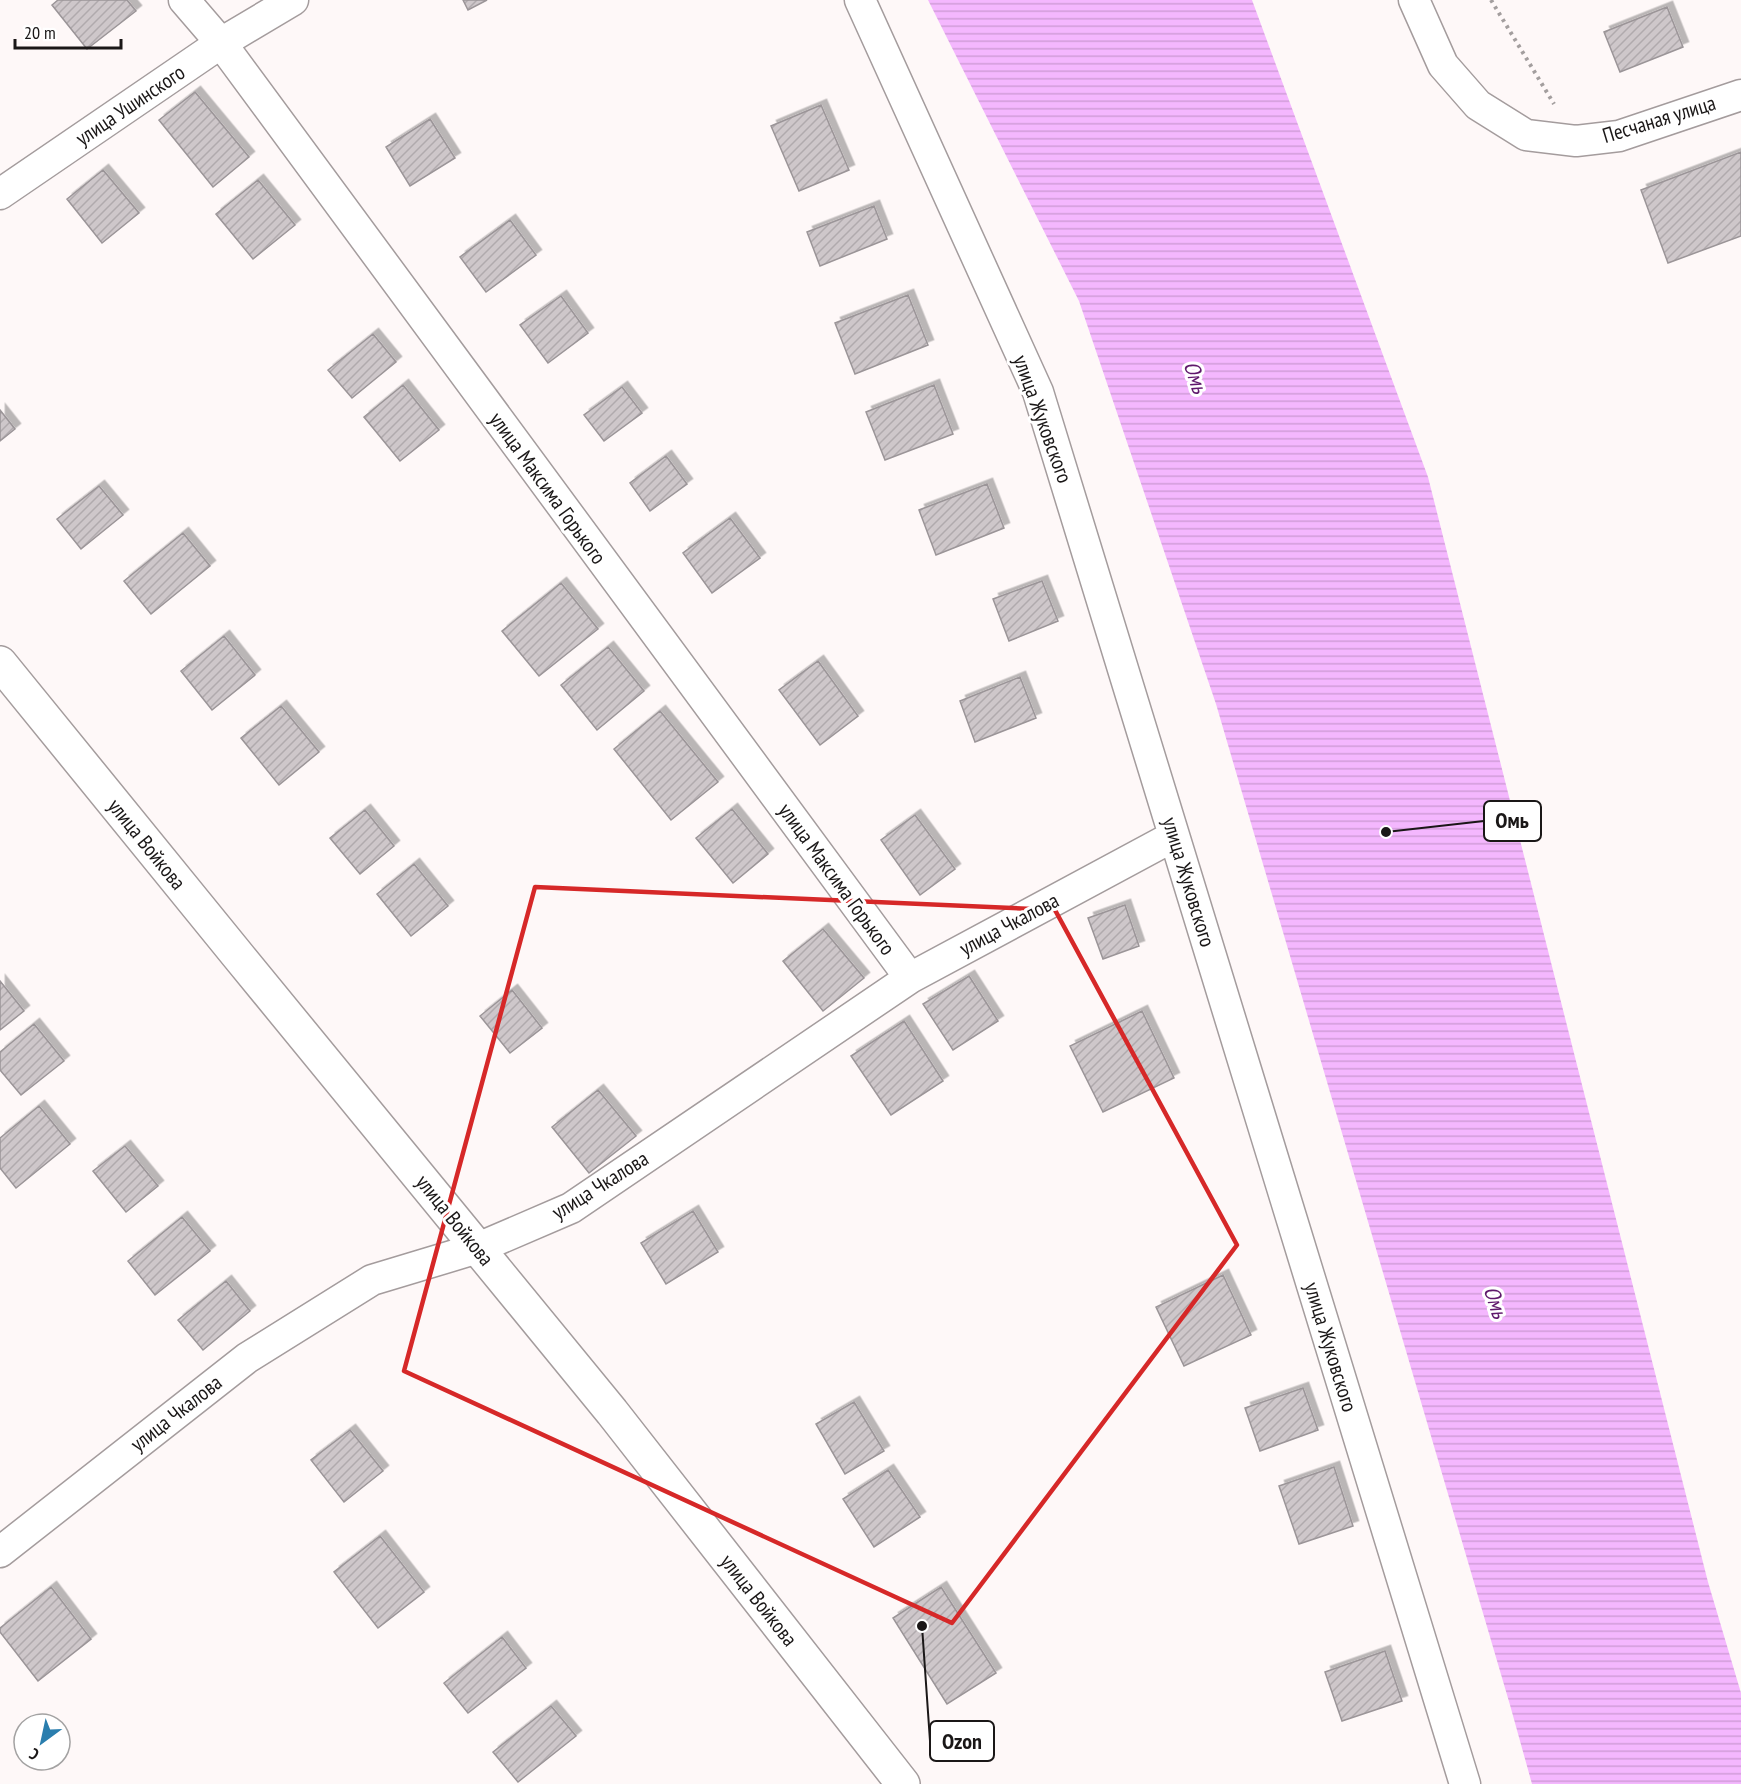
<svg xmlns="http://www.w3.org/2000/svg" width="1741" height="1784" font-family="'PT Sans Narrow',sans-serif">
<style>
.water{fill:url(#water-rules)}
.building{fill:url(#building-hatch);stroke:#9b9598;stroke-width:1.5;filter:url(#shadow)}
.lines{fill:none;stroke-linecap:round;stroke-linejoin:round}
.minor-casing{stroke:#a49c9d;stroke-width:33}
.secondary-casing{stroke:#a49c9d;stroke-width:36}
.path{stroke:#a39e9e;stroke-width:4;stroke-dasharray:3 4.5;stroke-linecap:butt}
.minor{stroke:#fff;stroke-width:30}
.secondary{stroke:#fff;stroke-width:33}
.marked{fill:none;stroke:#d62828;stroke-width:4.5;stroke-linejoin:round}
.labels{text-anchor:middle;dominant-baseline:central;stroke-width:6;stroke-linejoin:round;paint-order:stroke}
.street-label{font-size:21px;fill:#1a1717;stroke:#fff}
.water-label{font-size:22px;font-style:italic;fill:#5f186c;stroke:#fff}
.leader{fill:none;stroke:#1a1717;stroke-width:2}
.callout-dot{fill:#1a1717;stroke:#fff;stroke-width:2}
.callout{fill:#fff;stroke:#1a1717;stroke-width:2}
.callout-label{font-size:22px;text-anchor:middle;font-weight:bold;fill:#1a1717}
</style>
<defs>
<pattern id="water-rules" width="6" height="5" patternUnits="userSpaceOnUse" patternTransform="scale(1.5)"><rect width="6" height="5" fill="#f4b7fe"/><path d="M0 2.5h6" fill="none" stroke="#d19dd9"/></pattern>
<pattern id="building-hatch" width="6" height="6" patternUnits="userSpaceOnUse" patternTransform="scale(1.5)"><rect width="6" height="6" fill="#cec7ca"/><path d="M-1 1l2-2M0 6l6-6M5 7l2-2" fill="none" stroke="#b0aaad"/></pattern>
<filter id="shadow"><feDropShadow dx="5.5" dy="-5.5" stdDeviation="0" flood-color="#0004"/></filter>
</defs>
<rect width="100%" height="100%" fill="#fef8f8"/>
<!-- water -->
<path class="water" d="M928,0H1252L1428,477L1708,1582L1741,1693V1784H1532L1510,1705L1216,704L1079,301Z"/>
<!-- building -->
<path class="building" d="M58,0H127L136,11L87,49L52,5Z
M463,0H487L468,10Z
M1667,7L1683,47L1620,72L1604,32Z
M195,92L249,157L213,187L159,120Z
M821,105L849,170L799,191L771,126Z
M430,119L455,158L410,186L386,147Z
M1741,152V236L1668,263L1641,190Z
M103,170L139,213L102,243L67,199Z
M258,180L295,225L253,259L216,214Z
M874,206L887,239L820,266L807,232Z
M510,220L536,255L486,292L460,257Z
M908,295L928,345L855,374L835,323Z
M561,296L588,333L548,363L520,325Z
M373,334L396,362L352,398L328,370Z
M403,385L439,430L400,461L364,417Z
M934,385L953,434L885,460L866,412Z
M622,387L642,413L604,441L584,415Z
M0,410L15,429L0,441Z
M666,456L687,484L650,511L630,483Z
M987,484L1004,528L936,555L919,510Z
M99,486L123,515L81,549L57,519Z
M730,518L760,558L712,593L683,553Z
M183,533L210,566L151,614L124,581Z
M1042,581L1058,621L1009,641L993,599Z
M561,583L598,629L539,676L502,631Z
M224,636L255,675L212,710L181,671Z
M608,647L644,691L597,730L561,685Z
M818,661L858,716L820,745L779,690Z
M1020,677L1036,718L975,742L960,701Z
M281,706L319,752L279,785L241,738Z
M660,711L718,782L671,820L614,749Z
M732,809L768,854L733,883L696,838Z
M365,810L394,846L360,874L330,838Z
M915,815L955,869L920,895L881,840Z
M414,864L448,906L411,936L377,894Z
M1125,905L1139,946L1103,959L1088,918Z
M823,929L864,978L823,1011L783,961Z
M969,976L998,1021L953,1050L923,1004Z
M0,981L24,1011L0,1030Z
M512,990L542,1028L510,1053L480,1016Z
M1142,1011L1174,1078L1103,1112L1070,1046Z
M904,1021L943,1081L891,1115L851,1056Z
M34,1024L64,1061L21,1095L0,1070V1052Z
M598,1090L636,1136L589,1173L552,1127Z
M39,1106L70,1144L16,1188L0,1168V1138Z
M125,1146L158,1186L126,1212L93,1171Z
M693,1211L718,1252L666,1284L641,1243Z
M182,1217L210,1251L155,1295L128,1261Z
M1223,1275L1251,1335L1184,1366L1156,1307Z
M226,1281L250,1311L203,1350L178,1320Z
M1303,1388L1318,1430L1260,1451L1245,1408Z
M854,1402L884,1451L845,1474L816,1424Z
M350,1430L383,1471L344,1502L311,1460Z
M1334,1467L1353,1526L1299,1544L1279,1486Z
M888,1470L920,1517L874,1547L843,1499Z
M380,1536L424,1592L378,1628L334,1572Z
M51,1587L91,1639L38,1681L0,1632V1628Z
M941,1587L996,1673L947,1704L893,1618Z
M502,1637L526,1668L468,1713L444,1683Z
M1385,1651L1402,1701L1342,1721L1325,1672Z
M551,1706L576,1736L518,1782L493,1752Z"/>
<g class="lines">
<!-- minor casing -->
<g class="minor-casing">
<path id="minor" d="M184,0L221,43L910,978
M860,0L1038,392L1465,1784
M1414,0L1443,65L1478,105L1526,135L1576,141L1619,136L1741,95
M0,194L221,43L293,0
M0,1552L247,1358L372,1280L478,1248L571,1208L910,978L1174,836"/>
</g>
<!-- secondary casing -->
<g class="secondary-casing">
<path id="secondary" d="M0,663L240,958L612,1412L903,1784"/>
</g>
<!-- path -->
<path class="path" d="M1491,0L1554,104"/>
<!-- minor -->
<use href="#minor" class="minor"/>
<!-- secondary -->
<use href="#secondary" class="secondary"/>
</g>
<!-- marked area -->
<path class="marked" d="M535,887L1055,910L1237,1245L952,1623L404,1371Z"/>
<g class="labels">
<!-- street labels -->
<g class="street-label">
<text transform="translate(130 105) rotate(-34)">улица Ушинского</text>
<text transform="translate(1659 119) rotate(-17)">Песчаная улица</text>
<text transform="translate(1043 419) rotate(70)">улица Жуковского</text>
<text transform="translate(548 488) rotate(54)">улица Максима Горького</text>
<text transform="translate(147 844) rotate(51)">улица Войкова</text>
<text transform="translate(837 879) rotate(54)">улица Максима Горького</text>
<text transform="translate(1189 882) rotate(73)">улица Жуковского</text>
<text transform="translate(1009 924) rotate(-28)">улица Чкалова</text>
<text transform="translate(600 1185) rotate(-32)">улица Чкалова</text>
<text transform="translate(455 1220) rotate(51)">улица Войкова</text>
<text transform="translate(1331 1347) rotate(73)">улица Жуковского</text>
<text transform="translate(176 1413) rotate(-38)">улица Чкалова</text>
<text transform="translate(759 1600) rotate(52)">улица Войкова</text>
</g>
<!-- water labels -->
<g class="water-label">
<text transform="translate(1196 377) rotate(72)">Омь</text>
<text transform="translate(1496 1302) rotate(72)">Омь</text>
</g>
</g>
<!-- callouts -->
<path class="leader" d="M1386 832L1484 821M922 1626L930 1741"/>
<g class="callout-dot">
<circle cx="1386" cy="832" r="6"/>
<circle cx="922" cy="1626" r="6"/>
</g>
<g class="callout">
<rect x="1484" y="801" width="57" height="40" rx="6"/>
<rect x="930" y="1721" width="64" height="40" rx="6"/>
</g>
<g class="callout-label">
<text x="1512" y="828">Омь</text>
<text x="962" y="1749">Ozon</text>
</g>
<!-- north arrow -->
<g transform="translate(42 1742) rotate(213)"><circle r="28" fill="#ffffff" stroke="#a3a2a2" stroke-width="1.5"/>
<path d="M0-4.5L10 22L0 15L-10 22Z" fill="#2a7eae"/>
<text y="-9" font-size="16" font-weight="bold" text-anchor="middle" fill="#1a1717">С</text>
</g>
<!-- scale -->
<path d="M15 39v9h106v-9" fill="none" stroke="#1a1717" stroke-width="3"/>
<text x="24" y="39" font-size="18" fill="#1a1717" stroke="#ffffff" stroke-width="4.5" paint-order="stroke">20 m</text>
</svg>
